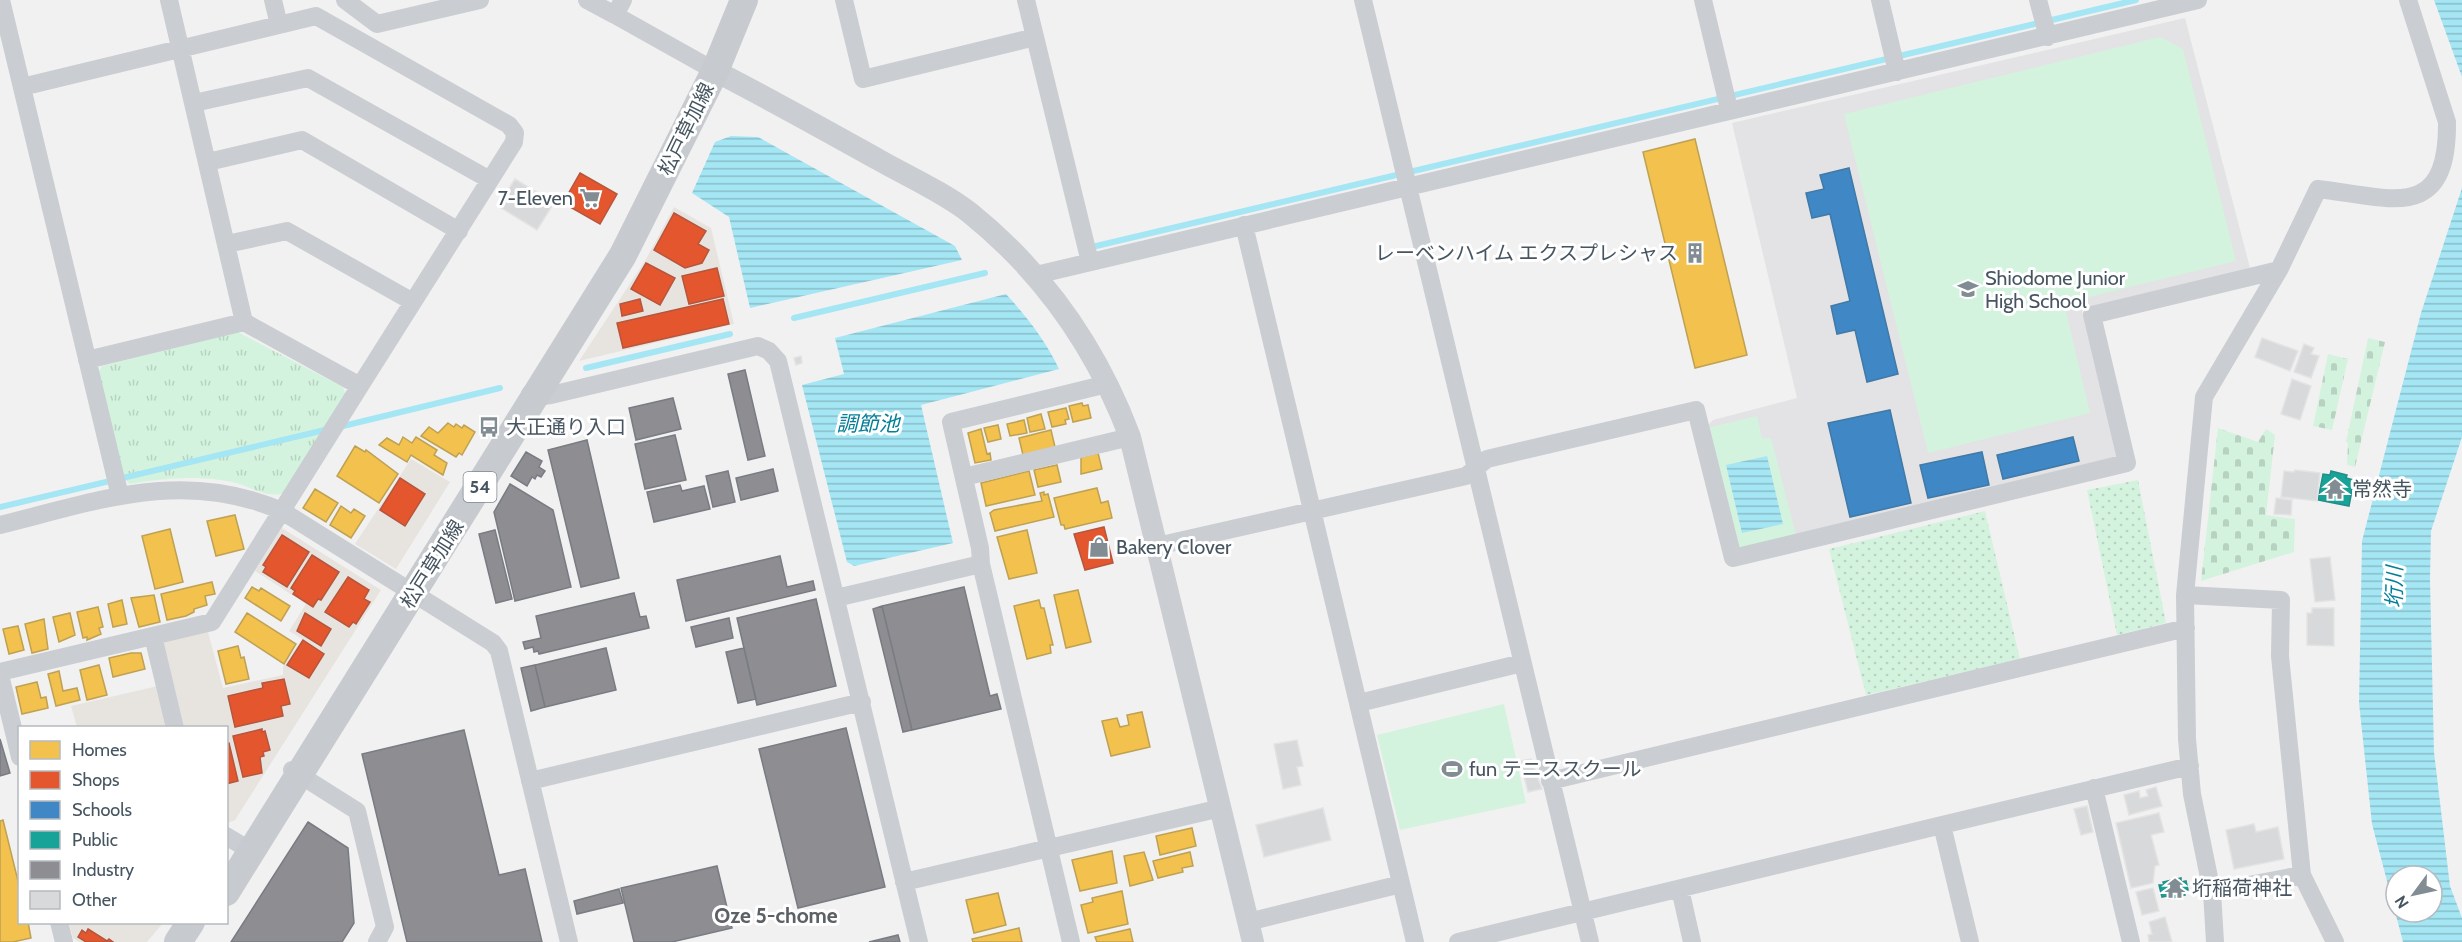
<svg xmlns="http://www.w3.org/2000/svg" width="2462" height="942" font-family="Cabin,'Noto Sans JP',sans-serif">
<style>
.commercial{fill:#e7e4df}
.education{fill:#e3e2e4}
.grass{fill:url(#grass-dots)}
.cemetery{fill:url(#cemetery-stones)}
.park{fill:url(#park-tufts)}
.garden{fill:#d4f3de}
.water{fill:url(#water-rules);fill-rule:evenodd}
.homes{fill:#f2c14e;stroke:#bea153;stroke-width:1.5}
.shops{fill:#e4572e;stroke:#b5563d;stroke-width:1.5}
.schools{fill:#3f88c5;stroke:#4179a7;stroke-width:1.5}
.public{fill:#17a398;stroke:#258c87;stroke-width:1.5}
.industry{fill:#8d8d92;stroke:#787c83;stroke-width:1.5}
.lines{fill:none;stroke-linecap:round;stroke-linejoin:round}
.stream{stroke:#a5e6f4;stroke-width:6}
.building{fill:#d8d9da;stroke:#e3e3e4;stroke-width:1.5}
.minor{stroke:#cacdd1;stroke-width:18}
.tertiary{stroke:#cacdd1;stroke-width:22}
.primary{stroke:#c7cbcf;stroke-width:28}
.labels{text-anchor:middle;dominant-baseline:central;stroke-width:6;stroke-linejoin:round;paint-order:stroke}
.shield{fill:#fff;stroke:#7e8890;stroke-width:1.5}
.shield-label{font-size:18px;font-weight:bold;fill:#465560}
.street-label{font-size:20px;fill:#465560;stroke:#fff}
.poi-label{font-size:20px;fill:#465560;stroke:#fff;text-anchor:start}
.water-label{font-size:21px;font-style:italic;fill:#037f97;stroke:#fff}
.neighbourhood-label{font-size:21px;font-weight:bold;fill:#5c6166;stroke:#fff}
</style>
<defs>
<pattern id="grass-dots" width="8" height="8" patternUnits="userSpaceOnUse" patternTransform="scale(1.5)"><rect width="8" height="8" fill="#d4f3de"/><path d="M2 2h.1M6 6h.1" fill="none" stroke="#b7d2c1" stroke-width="1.8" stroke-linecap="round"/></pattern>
<pattern id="cemetery-stones" width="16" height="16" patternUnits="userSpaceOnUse" patternTransform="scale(1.5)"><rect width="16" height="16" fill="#d4f3de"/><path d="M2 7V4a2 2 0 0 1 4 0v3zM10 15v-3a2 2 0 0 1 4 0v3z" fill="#b7d2c1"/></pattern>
<pattern id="park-tufts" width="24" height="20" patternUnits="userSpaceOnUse" patternTransform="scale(1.5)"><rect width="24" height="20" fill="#d4f3de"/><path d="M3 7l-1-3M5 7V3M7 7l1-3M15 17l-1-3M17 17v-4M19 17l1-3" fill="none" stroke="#b7d2c1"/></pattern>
<pattern id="water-rules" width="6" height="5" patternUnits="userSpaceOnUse" patternTransform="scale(1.5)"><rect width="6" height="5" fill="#a5e6f4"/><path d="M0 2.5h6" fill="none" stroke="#88bdc9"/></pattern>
</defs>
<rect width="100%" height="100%" fill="#f2f1f1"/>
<!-- commercial -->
<path class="commercial" d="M674,207L711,228L734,324L579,361L645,261Z
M411,459L450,482L396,569L355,544Z
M282,528L381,590L235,820L227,823L226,728L184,727L163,642L208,632L223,688L283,675V667L302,639L289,631L306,604L255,571Z
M158,686L168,727H77L71,706Z
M69,923H163L147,942H79L73,938Z"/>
<!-- education -->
<path class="education" d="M2185,18L2250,268L2082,311L2117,455L2113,461L1744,548L1708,425L1713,420L1797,398L1732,123Z"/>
<!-- grass -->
<path class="grass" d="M2138,480L2166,623L2117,635L2087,490Z
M1985,511L2020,659L1866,695L1829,549Z"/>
<!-- cemetery -->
<path class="cemetery" d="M2368,338L2385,342L2355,467L2347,465L2348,443L2346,442Z
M2328,354L2348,359L2332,430L2313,426Z
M2218,428L2258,442L2266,429L2275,435L2266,515L2295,519L2294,552L2201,581Z"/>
<!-- park -->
<path class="park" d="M238,332L343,387L346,396L284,493C266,499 250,486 232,482C199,475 163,478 130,484L124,479L98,373L102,366Z"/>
<!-- garden -->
<path class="garden" d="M2160,37L2183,49L2236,261L2064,303L2090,413L1928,453L1844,114Z
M1757,416L1762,438H1771L1796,535L1742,549L1735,542L1707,428Z
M1504,704L1526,803L1400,830L1377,735Z"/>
<!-- water -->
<path class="water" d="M2434,0H2462V77Z
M731,136L758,137L955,246L962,260L750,308L729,217L692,193L715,142Z
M2462,188V437L2431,531L2430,580L2434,752L2450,886L2462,918V942H2403L2372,824L2359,703L2362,541L2421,313ZM2396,876H2432V912H2396Z
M1006,294C1027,317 1046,341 1059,369L921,405L953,543L854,566L847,562L802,385L844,374L835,338Z
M1767,456L1783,524L1742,533L1726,465Z"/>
<!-- homes -->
<path class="homes" d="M1695,139L1747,355L1695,368L1643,152Z
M1082,403L1083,406L1088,405L1091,418L1073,422L1069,406Z
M1066,408L1069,419L1065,420L1066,424L1052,427L1048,412Z
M1041,414L1045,429L1030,432L1027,418Z
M1024,420L1027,433L1010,436L1007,424Z
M448,423L454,427L456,424L462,428L464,425L475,432L462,455L459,453L456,457L421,436L429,427L438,433Z
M998,425L1001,439L988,442L984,428Z
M981,429L987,454L990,453L991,460L975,463L968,433Z
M1051,430L1055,447L1023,455L1019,438Z
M403,437L412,443L416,437L437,450L434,455L447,463L443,475L411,455L407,462L379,445L387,438L399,445Z
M355,446L365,452L366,450L398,474L379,503L337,476Z
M1098,453L1102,469L1081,474V457Z
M1057,465L1061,482L1038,487L1034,470Z
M1029,471L1035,495L986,506L981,483Z
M1097,488L1101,503L1108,501L1112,518L1065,529L1064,525H1061L1054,498Z
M315,489L338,503L326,522L303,508Z
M1044,492V495L1048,494L1054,517L995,531L990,513L994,510L1042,501L1040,493Z
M341,506L351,513L354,509L365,516L351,538L330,525Z
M235,515L244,549L216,556L207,521Z
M170,529L183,582L155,589L142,536Z
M1027,530L1037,573L1009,579L997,537Z
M212,582L215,594L205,596L207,605L194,609V612L186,616L167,620L161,594Z
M252,587L259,591L261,588L290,606L281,621L245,598Z
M1078,590L1091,642L1066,648L1054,595Z
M154,595L160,622L139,627L131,598Z
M122,600L127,624L113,627L108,604Z
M1039,600L1041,608H1044L1053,645H1050L1051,653L1027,659L1014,606Z
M98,607L103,627L99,628L101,634L87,640V637L83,638L77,612Z
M70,613L75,635L59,642L53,617Z
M247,613L296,644L284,664L235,632Z
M44,619L48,649L32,653L25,624Z
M18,626L24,650L9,654L3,629Z
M238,646L241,658L244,657L249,679L226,684L218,651Z
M131,653H141L145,669L113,677L109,658Z
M99,665L107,695L87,700L80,670Z
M59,671L63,691L77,688L80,700L56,706L48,674Z
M37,682L41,698L46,697L48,708L22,714L16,687Z
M1142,712L1150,747L1111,756L1102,721L1117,718L1120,727L1129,725L1127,715Z
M3,820L20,889V922H28L31,938L13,942H0V821Z
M1192,828L1196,846L1160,855L1156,836Z
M1112,851L1117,883L1080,891L1072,860Z
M1144,852L1153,880L1130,886L1124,856Z
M1190,852L1193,866L1182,868L1183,872L1158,878L1153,861Z
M1122,891L1128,924L1088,933L1081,905L1093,902L1092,898Z
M998,893L1006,925L974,933L966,900Z
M1019,928L1022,942H973L972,939Z
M1130,929L1133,942H1097L1095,937Z"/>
<!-- shops -->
<path class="shops" d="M580,173L617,194L600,224L563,203Z
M674,213L706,231L698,244L709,250L702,263L685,268L654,250Z
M646,263L675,278L660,305L631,289Z
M717,268L724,296L689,304L682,276Z
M640,299L643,311L622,316L620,304Z
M723,299L729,324L623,348L617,323Z
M400,478L425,494L405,526L380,510Z
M1104,527L1113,563L1085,570L1074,534Z
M282,535L309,552L287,587L263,572L266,567L263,565Z
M312,555L339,572L321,600L318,599L313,607L293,594L295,591L291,588Z
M348,577L369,590L364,599L370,602L356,624L353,622L349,627L325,612Z
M305,613L331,629L321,646L297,631Z
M303,640L324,654L309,678L287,665Z
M284,679L290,704L281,706L283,716L235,727L228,696L263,688L262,683Z
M262,729V732L265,731L270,750L263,752L264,756L260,757L262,773L243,777L233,736Z
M226,743H229L238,781L226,784Z
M88,929L107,941L109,939L113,942H86L78,937L82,930L86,933Z"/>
<!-- schools -->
<path class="schools" d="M1849,168L1898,374L1867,382L1855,330L1837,334L1831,306L1850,301L1830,214L1812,218L1806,193L1824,189L1820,175Z
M1890,410L1911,503L1850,517L1828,423Z
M2073,437L2079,461L2003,479L1997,455Z
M1982,452L1989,485L1928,498L1920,465Z"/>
<!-- public -->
<path class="public" d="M2331,471L2347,475L2346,478L2354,480L2349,506L2318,500L2323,474L2330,475Z
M2181,878V882L2186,881L2188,890L2183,891L2185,895L2168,899L2167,896L2162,897L2159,885H2164L2163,882Z"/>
<!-- industry -->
<path class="industry" d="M745,370L765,456L748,460L728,374Z
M673,398L681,429L636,440L629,408Z
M675,435L686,480L645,489L635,444Z
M587,440L619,578L581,587L548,450Z
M526,452L542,461L539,467L545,471L541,477L537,475L535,479L532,477L527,486L511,476Z
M773,469L778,491L741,500L736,478Z
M728,471L735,502L713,507L706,476Z
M510,484L553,510L571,587L515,601L494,512Z
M680,485L682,491L704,486L710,509L654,522L647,492Z
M495,530L512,599L496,603L479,534Z
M780,556L787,587L813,581L815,590L686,621L677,580Z
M964,587L990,696L997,694L1001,709L912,730L882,606Z
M634,593L640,617L646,616L649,628L539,654L538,651L534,652L533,647L525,649L523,642L541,638L536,616Z
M816,599L836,686L757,705L737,618Z
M882,606L912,730L903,732L873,609Z
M729,618L733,638L696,647L691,627Z
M606,648L616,690L545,707L535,665Z
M744,648L756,699L738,703L726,652Z
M535,665L545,707L531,711L521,668Z
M846,728L885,887L798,908L759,749Z
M464,730L499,875L525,869L542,942H407L362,754Z
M0,739L10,773L0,776Z
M308,822L348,848L354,923L342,942H231Z
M717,866L732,928L672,942H634L621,888Z
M619,889L623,903L577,914L574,901Z
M898,935L900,942H869Z"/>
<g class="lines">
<!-- stream -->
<path class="stream" d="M1092,247L2136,0
M794,318L985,273
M586,368L730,334
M339,427L500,388
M0,507L329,429"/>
</g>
<!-- building -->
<path class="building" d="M515,179L554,203L537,230L498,206Z
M2262,338L2298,351L2290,371L2255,357Z
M2304,344L2314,348L2311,354L2319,356L2311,378L2294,372Z
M801,356L802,363L796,365L794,358Z
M2292,379L2311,386L2300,420L2281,414Z
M2295,470L2320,473L2317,501L2281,497L2284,471L2294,472Z
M2276,498L2292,500L2291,515L2274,514Z
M2330,557L2335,600L2315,602L2310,559Z
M2312,608H2334V646L2307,645V613H2312Z
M1297,740L1303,766L1297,767L1301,785L1283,789L1274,744Z
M1531,759L1542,789L1528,792L1520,761Z
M2156,787L2162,806L2129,815L2124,795L2139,791L2140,798L2148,796L2146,790Z
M2087,806L2093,832L2081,835L2074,809Z
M1323,808L1331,840L1264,857L1256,825Z
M2159,813L2164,832L2151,835L2159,865L2155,866L2153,883L2131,888L2116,823Z
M2254,824L2256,832L2278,827L2284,859L2234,869L2226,830Z
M2153,888L2159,911L2142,915L2136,892Z
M2165,917L2172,942H2149L2148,935L2152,934L2149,922Z"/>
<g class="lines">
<!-- minor -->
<path class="minor" d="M1,0L120,496
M169,0L244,322
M273,0L279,25
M345,0L377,24L480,0
M587,0L615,15
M623,0L615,15L715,71
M844,0L863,79L1035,37
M1026,0L1090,262
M1363,0L1590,942
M1703,0L1729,109
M1880,0L1897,72
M2038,0L2048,37
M22,87L316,16L509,125L515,133L514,142L360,386L244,322L87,360
M194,103L308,78L490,180
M208,162L302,140L459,231
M1244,225L1415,942
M227,244L287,231L413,302
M1036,275L2198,0
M530,394L536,397L551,395L758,346L769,351L778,361L919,942
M964,477L1130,437
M0,525C98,501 183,468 282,511L493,643L499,651L569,942
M1157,546L1466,476L1487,459L1696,410L1733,558L2127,463L2092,315L2279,270
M2185,595L2281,600L2280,656L2302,875L2335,942
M836,598L981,564
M153,636L175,728
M0,672L212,622L360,386
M0,675L20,757
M1359,703L1522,663
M292,770L357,811L385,927L377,942
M530,781L862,702
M1550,781L2186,628
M2094,788L2131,942
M1942,825L2190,766
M226,836L251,851
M904,882L1221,808
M1680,889L1692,942
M2212,892L2302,875
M59,922L64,942
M1248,922L1401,884
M1071,942L981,564L980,548L951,422L1107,384
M1458,942L1942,825L1970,942
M2215,942L2212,892L2192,794L2187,739L2185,595L2204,397L2279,270L2318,189C2390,197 2448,224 2447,122L2408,0"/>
<!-- tertiary -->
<path class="tertiary" d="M715,71C770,99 825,130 879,160C909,177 943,192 970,213C1043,272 1097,349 1130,437L1253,942"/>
<!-- primary -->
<path class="primary" d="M226,892L623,255L715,71L744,0
M178,942L191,922"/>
</g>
<!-- icons -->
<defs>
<g id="supermarket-bare" transform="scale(1.62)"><path d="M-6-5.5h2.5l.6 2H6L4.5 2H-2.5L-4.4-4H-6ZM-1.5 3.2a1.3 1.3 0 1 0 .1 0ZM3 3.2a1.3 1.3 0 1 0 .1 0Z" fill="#828c93" stroke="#fff" stroke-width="2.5" paint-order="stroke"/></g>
<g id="building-bare" transform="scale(1.62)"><path d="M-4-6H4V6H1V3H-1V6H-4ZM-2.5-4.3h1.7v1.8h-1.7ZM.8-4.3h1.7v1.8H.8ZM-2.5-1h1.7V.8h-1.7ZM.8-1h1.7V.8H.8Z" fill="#828c93" stroke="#fff" stroke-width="2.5" paint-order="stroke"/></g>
<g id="school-bare" transform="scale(1.62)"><path d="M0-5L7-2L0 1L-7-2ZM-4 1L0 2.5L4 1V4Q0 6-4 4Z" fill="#828c93" stroke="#fff" stroke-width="2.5" paint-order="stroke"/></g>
<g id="bus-bare" transform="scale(1.62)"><path d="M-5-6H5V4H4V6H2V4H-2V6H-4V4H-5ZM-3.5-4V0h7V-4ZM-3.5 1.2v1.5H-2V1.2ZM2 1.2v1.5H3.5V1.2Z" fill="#828c93" stroke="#fff" stroke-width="2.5" paint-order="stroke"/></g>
<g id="temple-bare" transform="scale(1.62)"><path d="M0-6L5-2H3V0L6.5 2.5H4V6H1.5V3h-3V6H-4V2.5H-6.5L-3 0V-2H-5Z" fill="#828c93" stroke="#fff" stroke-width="2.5" paint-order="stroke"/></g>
<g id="shop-bare" transform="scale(1.62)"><path d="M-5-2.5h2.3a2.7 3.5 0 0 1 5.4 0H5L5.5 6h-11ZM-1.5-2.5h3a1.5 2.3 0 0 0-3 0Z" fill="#828c93" stroke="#fff" stroke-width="2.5" paint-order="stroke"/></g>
<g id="stadium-bare" transform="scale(1.62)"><path d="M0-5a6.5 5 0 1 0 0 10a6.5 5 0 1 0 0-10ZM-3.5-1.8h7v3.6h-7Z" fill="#828c93" stroke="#fff" stroke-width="2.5" paint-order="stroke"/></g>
</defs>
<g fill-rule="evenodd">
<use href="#supermarket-bare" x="590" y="198"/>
<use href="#building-bare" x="1695" y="253"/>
<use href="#school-bare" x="1968" y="289"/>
<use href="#bus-bare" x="489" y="427"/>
<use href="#temple-bare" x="2335" y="489"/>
<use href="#shop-bare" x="1099" y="547"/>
<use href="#stadium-bare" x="1452" y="769"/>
<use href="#temple-bare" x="2175" y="888"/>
</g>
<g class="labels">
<!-- shield labels -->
<rect class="shield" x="463.5" y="472" width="33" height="30" rx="4.5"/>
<g class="shield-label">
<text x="480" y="487">54</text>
</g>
<!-- street labels -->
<g class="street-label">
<text transform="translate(686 129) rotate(-64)">松戸草加線</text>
<text transform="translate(432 564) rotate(-58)">松戸草加線</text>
</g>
<!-- poi labels -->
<g class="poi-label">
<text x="573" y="198" text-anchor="end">7-Eleven</text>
<text x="1678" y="253" text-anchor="end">レーベンハイム エクスプレシャス</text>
<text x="1985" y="278">Shiodome Junior<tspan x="1985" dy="23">High School</tspan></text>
<text x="506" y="427">大正通り入口</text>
<text x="2352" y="489">常然寺</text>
<text x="1116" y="547">Bakery Clover</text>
<text x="1469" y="769">fun テニススクール</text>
<text x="2192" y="888">垳稲荷神社</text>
</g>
<!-- water labels -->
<g class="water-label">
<text x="868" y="423">調節池</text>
<text transform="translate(2394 587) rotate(-89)">垳川</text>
</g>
<!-- neighbourhood labels -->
<g class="neighbourhood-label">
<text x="776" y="915">Oze 5-chome</text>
</g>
</g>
<!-- legend -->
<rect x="18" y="726" width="210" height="198" fill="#ffffff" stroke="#b5bbbf" stroke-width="1.5"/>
<rect x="30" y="741" width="30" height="18" fill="#f2c14e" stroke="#b5bbbf" stroke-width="1.5"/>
<text x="72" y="756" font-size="18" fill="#465560">Homes</text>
<rect x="30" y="771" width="30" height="18" fill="#e4572e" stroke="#b5bbbf" stroke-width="1.5"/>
<text x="72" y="786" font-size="18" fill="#465560">Shops</text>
<rect x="30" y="801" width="30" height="18" fill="#3f88c5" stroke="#b5bbbf" stroke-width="1.5"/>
<text x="72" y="816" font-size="18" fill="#465560">Schools</text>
<rect x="30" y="831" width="30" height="18" fill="#17a398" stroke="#b5bbbf" stroke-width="1.5"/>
<text x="72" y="846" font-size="18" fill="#465560">Public</text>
<rect x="30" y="861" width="30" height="18" fill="#8d8d92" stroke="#b5bbbf" stroke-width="1.5"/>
<text x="72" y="876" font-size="18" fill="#465560">Industry</text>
<rect x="30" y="891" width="30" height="18" fill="#d8d9da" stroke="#b5bbbf" stroke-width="1.5"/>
<text x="72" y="906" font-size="18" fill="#465560">Other</text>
<!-- north arrow -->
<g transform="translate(2414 894) rotate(237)"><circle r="28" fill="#ffffff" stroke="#b5bbbf" stroke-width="1.5"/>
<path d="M0-4.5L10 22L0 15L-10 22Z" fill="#828c93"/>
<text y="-9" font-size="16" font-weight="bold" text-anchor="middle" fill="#465560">N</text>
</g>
</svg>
